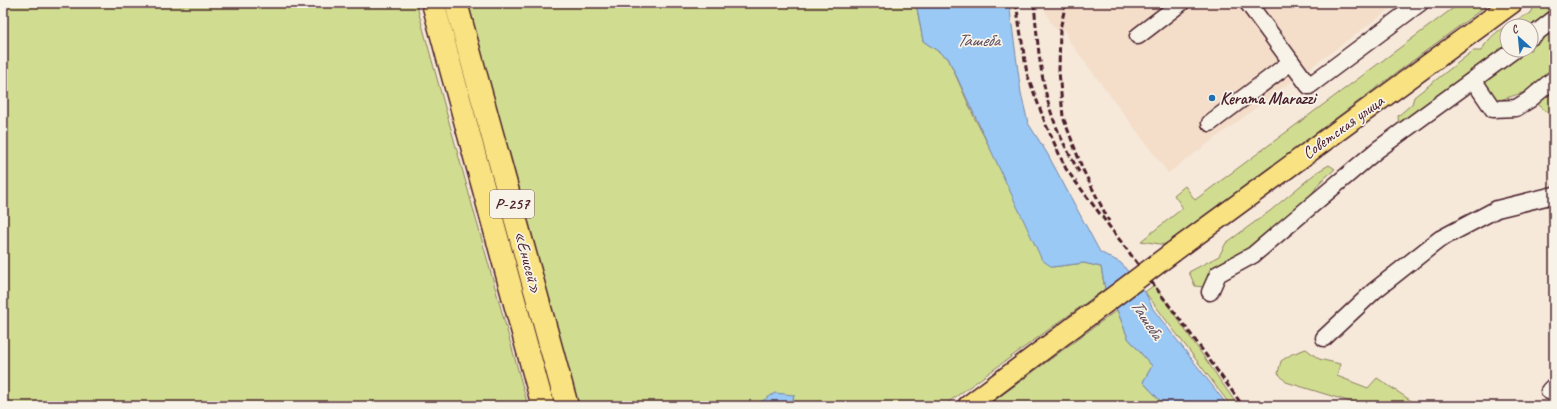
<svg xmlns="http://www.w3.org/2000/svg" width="1557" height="409" font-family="Caveat,sans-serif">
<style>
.built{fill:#f4ddc9}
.green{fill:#d0dd91;stroke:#8d7e5e}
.water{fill:#9ac9f5;stroke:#7a85a4}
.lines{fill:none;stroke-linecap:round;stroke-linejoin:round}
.minor-casing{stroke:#4a1f2b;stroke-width:19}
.major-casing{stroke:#4a1f2b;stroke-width:23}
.highway-casing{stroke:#4a1f2b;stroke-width:25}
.minor{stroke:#f7f3e8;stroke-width:16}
.major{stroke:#f8e281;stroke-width:20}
.highway{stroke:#f8e281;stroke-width:22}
.rail{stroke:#4a1f2b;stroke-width:3;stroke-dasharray:6 3;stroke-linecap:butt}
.major-bridge-casing{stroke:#4a1f2b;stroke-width:23;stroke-linecap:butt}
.major-bridge{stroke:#f8e281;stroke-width:20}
.poi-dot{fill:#1f6fb2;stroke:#f7f3e8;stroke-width:1.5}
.labels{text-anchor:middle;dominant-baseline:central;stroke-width:3.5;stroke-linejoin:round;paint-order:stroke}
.shield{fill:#f7f3e8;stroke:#7e5f64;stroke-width:1}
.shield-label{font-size:16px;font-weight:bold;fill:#4a1f2b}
.poi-label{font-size:17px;font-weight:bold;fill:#4a1f2b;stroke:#f7f3e8;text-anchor:start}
.street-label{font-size:17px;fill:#4a1f2b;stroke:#f7f3e8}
.water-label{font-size:18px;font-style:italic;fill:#5e4a5e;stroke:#f7f3e8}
</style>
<rect width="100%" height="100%" fill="#f6e9da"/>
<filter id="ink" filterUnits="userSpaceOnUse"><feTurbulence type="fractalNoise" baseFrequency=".025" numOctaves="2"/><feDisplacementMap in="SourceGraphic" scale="8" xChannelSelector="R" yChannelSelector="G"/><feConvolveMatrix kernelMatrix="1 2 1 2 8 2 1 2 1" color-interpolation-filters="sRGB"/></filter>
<g filter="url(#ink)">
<!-- built -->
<path class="built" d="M1041,3H1398L1168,173L1067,38L1066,30L1054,28Z"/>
<!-- green -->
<path class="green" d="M3,3H416L528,406H3Z
M466,3H916L923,41L948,58L975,119L1052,267L1084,263L1101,267L1105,289L943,406H791L794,395L759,403L758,406H578Z
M1460,3H1490L1166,245L1141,241L1183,208L1174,195L1185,186L1195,200Z
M1536,3H1554V11L1531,31V26H1507V49L1449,92L1415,111L1414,119L1399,125L1398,116L1412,104L1414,97L1473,51H1481C1492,31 1511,22 1531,13Z
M1554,24V119L1525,92L1500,100L1491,97L1483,83L1520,50H1531V42Z
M1329,165L1335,169L1320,182L1298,214L1204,287L1195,286L1189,272L1219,256L1226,243L1270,211L1317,172Z
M1154,285L1238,406H1231L1145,292Z
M1117,310L1128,338L1152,366L1143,382L1165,406H987Z
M1306,349L1319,359L1340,364L1337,376L1368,388L1377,378L1419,406H1364L1286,382L1278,373L1281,361L1292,354Z"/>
<!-- water -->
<path class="water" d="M916,3H1009L1021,93L1028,123L1047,153L1100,252L1121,263L1145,292L1153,309L1228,406H1165L1143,382L1152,366L1128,338L1117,310L1105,289L1101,267L1084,263L1052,267L1042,260L948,58L923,41Z
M775,393L794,395L791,406H758L759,403Z"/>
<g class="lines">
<!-- minor casing -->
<g class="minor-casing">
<path id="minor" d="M1248,3L1309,86L1420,3
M1138,36L1181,3
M1531,37L1554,19
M1474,81L1493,109L1516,108L1529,100L1554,79
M1210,123L1291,62
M1210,292L1218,274L1253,255L1377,150L1514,50
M1324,338L1374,291L1440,239L1497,209L1554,195
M1549,391L1554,386"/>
</g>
<!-- major casing -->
<g class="major-casing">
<path id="major" d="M1173,252L1512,3
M968,406L1076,325"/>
</g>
<!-- highway casing -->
<g class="highway-casing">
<path id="highway" d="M433,3L543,406
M456,3L567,406"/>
</g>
<!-- minor -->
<use href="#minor" class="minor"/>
<!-- major -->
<use href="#major" class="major"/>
<!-- highway -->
<use href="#highway" class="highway"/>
<!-- rail -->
<path class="rail" d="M1016,3L1027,74L1046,125L1066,169L1187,329L1243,406
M1034,3C1038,47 1041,93 1059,133C1065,147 1072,159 1079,172
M1066,3L1060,29L1059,71L1063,117L1083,170L1109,221"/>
<!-- major-bridge casing -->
<g class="major-bridge-casing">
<path id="major-bridge" d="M1076,325L1173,252"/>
</g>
<!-- major-bridge -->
<use href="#major-bridge" class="major-bridge"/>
</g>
</g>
<!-- markers -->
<circle class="poi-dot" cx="1212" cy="98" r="4"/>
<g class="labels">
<!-- shield labels -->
<rect class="shield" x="490" y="190" width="44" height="28" rx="3"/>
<g class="shield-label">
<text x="512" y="204">Р-257</text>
</g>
<!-- poi labels -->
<g class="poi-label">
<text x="1220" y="98">Kerama Marazzi</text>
</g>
<!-- street labels -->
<g class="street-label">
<text transform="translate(1343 127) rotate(-36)">Советская улица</text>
<text transform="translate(528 262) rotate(75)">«Енисей»</text>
</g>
<!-- water labels -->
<g class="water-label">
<text x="978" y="40">Ташеба</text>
<text transform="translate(1147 319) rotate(56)">Ташеба</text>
</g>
</g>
<!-- margin -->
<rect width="1557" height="409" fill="none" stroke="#f7f3e8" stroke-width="16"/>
<rect x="8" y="8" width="1541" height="393" fill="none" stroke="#4a1f2b" stroke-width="1.5" filter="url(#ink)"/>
<!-- north arrow -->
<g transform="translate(1519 38) rotate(333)"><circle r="19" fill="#f7f3e8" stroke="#b29e9c"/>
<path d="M0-3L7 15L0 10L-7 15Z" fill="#1f6fb2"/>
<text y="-6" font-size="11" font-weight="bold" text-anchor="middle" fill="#4a1f2b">С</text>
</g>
</svg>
